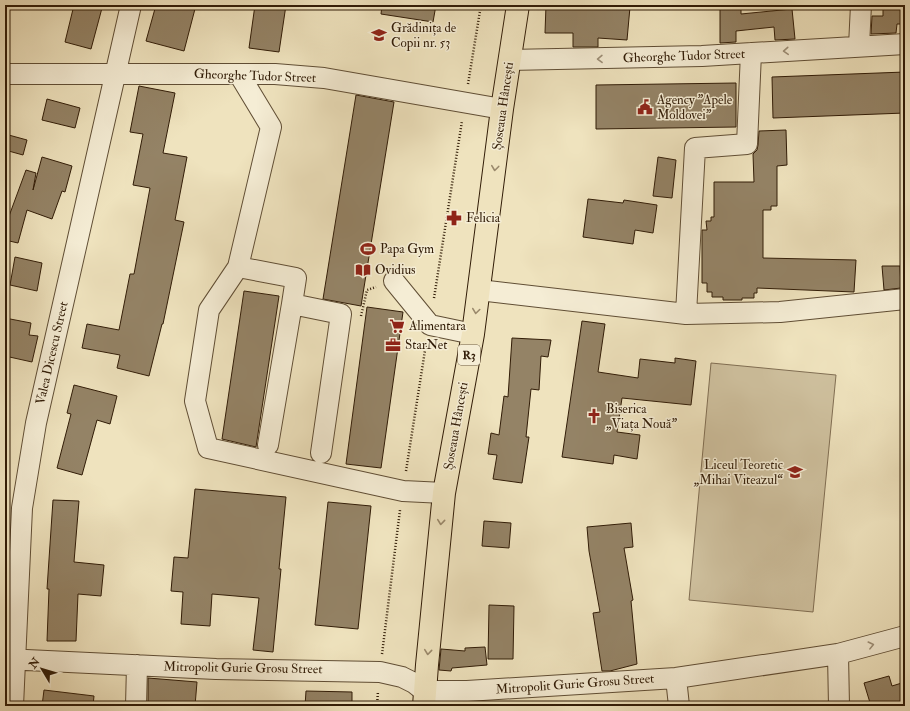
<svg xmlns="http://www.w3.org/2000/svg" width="910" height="711" font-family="'IM FELL Double Pica',serif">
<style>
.green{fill:#cfc19f;stroke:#806e53}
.building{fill:#948366;stroke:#311c07}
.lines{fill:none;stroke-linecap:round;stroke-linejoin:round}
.minor-casing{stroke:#604e35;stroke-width:22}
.major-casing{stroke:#311c07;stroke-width:24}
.path{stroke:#311c07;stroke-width:2.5;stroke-dasharray:1 2;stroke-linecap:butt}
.minor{stroke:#f5edd5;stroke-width:20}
.major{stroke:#efe3be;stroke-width:22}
.oneway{stroke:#9d8f78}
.oneway2{stroke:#9a896c}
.labels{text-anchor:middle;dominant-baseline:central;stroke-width:3;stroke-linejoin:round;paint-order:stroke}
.shield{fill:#f5edd5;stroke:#6c5b45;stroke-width:1}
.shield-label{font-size:12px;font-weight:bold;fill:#311c07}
.poi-label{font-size:13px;fill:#311c07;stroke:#f5edd5;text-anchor:start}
.street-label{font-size:13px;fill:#311c07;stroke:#f5edd5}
</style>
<rect width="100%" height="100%" fill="#efe3be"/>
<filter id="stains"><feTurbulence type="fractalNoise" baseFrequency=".005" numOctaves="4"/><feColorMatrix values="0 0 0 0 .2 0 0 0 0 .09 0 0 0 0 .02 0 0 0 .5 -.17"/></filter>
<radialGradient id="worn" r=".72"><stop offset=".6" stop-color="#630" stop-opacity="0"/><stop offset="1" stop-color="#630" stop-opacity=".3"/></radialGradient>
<!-- green -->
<path class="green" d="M711,363L836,375L813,612L689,600Z"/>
<!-- building -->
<path class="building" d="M74,5H91L102,8L91,49L65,42Z
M156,5H196L184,51L146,41Z
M255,5H286L279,52L249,48Z
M382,5H436L433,22L381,14Z
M546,5H604L630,7L627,40L598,38V47H573V33H545Z
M883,5H905V24H897L896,33L871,34L872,16H883Z
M720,9H741V14L792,9L795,39L775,40L774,27L736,31V42L720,43Z
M905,72V113L773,118L772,77Z
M736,83V127L596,129V85Z
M139,86L175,93L163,153L187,157L175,220L184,222L163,324H162L149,376L117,368L120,355L82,348L87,324L119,330L130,274H134L150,188L133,185L143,134L130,132Z
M356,95L394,102L361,306L323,299Z
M47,99L80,108L75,128L42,120Z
M786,130L787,165L777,166V206H771V210H763V258L856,260L854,292L757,288V293H754V298H742V300H723V297H712V292H707V283H702V230H707L706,221H711V217H714V182H754L753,154L757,150L758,145L759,131Z
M5,134L27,140L23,155L5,150Z
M42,157L72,166L65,192L62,191L52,219L27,210L18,243L5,240V227L26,170L36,173L33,190Z
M658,157L676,160L672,198L653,196Z
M588,199L623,203L624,200L657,205L653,233L635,230L633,244L583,237Z
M15,257L42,263L37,291L10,285Z
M882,266H900L901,288L884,290Z
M244,291L279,296L256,447L222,439Z
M367,307L403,312L381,468L346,464Z
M5,318L31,323L29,335L38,336L32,362L5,356Z
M582,321L605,324L598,372L638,378L640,359L675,363V358L696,361L691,405L622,398L617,432L640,435L637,459L614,455L613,464L562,457Z
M512,338L551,340L548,357L541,356L539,390L531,389L526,437H529L522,483L493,479L497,455L488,454L491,433L499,435L504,396L508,397Z
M74,385L117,396L110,424L97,420L82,475L57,468L71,414L67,413Z
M195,489L286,497L279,569H281L273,652L253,650L259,598L212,594L210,626L181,624L183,592L171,591L174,557L188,558Z
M53,500L79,501L74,562L104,565L101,596L78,594L76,641H47L49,589H47Z
M328,502L371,506L358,629L315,625Z
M484,521L511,523L509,548L482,546Z
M631,523L633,547L624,548L633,600L631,601L637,664L610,671H602L593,613L600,612L589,551L587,527Z
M489,605L514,606L513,659H488Z
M485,647L487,665L452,668L451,671L439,670L441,649L465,651V648Z
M889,676L892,686L905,682V706H871L864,683Z
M148,678L197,682L195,706H148Z
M44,690L94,696L93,706H42Z
M306,691L352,692V706H305Z"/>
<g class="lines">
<!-- minor casing -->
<g class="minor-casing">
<path id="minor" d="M859,46L861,5
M509,60L702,56L905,44
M5,74H275L324,78L502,109
M239,74L271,127L238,267L209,310L195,401L208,448L403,491L444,493
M238,267L296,278L292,304
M394,281L430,325L473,334
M479,290L686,314L780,312L905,299
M686,314L695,148L747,144L751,53
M268,445L292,304L341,314L321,453
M838,654L839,706
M5,659L216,669L380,672L402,677L414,683L424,691H467L676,678L838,654L905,636
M676,678L679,706
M13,706L22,508L36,423L131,5
M136,706L137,665"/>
</g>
<!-- major casing -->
<g class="major-casing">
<path id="major" d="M424,706L427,665L444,493L473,334L502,109L518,5"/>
</g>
<!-- path -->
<path class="path" d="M468,84L481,5
M434,298L462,121
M361,316L367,290L376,287
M406,471L426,344
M382,654L400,510
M377,706L378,691"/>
<!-- minor -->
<use href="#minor" class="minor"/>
<!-- major -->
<use href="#major" class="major"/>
</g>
<!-- one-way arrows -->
<defs><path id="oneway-chevron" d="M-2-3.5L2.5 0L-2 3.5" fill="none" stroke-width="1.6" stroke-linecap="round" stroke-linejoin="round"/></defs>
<g class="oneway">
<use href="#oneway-chevron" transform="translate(786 51) rotate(176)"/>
<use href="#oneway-chevron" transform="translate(600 59) rotate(179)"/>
<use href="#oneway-chevron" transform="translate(871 645) rotate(-14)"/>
</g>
<g class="oneway2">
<use href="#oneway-chevron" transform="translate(495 168) rotate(97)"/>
<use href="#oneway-chevron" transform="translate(476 311) rotate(98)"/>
<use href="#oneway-chevron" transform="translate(441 522) rotate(96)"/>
<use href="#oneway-chevron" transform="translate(428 652) rotate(96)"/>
</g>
<!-- icons -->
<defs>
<g id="school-bare" transform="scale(1.2)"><path d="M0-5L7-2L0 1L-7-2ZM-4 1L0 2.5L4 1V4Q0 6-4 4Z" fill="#8f2418" stroke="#f5edd5" stroke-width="2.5" paint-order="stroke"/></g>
<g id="civic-bare" transform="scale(1.2)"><path d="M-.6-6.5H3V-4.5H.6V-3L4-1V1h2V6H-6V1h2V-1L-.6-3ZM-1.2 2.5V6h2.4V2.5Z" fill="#8f2418" stroke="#f5edd5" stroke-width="2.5" paint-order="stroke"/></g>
<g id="pharmacy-bare" transform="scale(1.2)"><path d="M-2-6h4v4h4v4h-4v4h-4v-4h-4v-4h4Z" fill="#8f2418" stroke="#f5edd5" stroke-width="2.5" paint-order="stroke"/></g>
<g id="stadium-bare" transform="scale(1.2)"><path d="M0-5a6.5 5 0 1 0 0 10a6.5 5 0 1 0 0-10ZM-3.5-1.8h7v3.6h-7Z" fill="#8f2418" stroke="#f5edd5" stroke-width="2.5" paint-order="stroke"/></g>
<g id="library-bare" transform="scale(1.2)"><path d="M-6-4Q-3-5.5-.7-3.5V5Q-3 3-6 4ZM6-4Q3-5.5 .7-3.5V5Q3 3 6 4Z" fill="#8f2418" stroke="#f5edd5" stroke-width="2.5" paint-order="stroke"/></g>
<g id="supermarket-bare" transform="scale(1.2)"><path d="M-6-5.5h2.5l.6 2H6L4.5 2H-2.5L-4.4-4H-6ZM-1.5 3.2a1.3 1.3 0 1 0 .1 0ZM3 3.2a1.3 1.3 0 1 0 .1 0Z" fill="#8f2418" stroke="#f5edd5" stroke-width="2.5" paint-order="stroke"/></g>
<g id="office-bare" transform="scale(1.2)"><path d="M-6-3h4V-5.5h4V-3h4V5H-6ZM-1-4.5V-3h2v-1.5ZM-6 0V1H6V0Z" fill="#8f2418" stroke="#f5edd5" stroke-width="2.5" paint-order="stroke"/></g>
<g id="church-bare" transform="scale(1.2)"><path d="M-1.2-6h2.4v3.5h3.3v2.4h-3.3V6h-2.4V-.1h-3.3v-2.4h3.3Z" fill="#8f2418" stroke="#f5edd5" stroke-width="2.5" paint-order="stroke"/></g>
</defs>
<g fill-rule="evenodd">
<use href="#school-bare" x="379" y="35"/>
<use href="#civic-bare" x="645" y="107"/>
<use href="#pharmacy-bare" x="454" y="218"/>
<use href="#stadium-bare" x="368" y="249"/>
<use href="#library-bare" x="363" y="270"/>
<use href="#supermarket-bare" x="397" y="326"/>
<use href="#office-bare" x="393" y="345"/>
<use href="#church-bare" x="594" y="416"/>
<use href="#school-bare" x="795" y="472"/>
</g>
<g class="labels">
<!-- shield labels -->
<rect class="shield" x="458" y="345" width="22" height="20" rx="3"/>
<g class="shield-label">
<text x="469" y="355">R3</text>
</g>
<!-- poi labels -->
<g class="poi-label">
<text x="391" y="28">Grădinița de<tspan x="391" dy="15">Copii nr. 53</tspan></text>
<text x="657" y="100">Agency "Apele<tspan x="657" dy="15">Moldovei"</tspan></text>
<text x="466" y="218">Felicia</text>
<text x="380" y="249">Papa Gym</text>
<text x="375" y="270">Ovidius</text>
<text x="409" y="326">Alimentara</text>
<text x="405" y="345">StarNet</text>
<text x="606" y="409">Biserica<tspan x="606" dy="15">„Viața Nouă”</tspan></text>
<text x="783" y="465" text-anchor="end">Liceul Teoretic<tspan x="783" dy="15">„Mihai Viteazul“</tspan></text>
</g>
<!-- street labels -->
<g class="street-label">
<text transform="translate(684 56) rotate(-2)">Gheorghe Tudor Street</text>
<text transform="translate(255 76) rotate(2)">Gheorghe Tudor Street</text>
<text transform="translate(503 106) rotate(-82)">Șoseaua Hâncești</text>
<text transform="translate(52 353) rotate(-77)">Valea Dicescu Street</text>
<text transform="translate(456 426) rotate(-80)">Șoseaua Hâncești</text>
<text transform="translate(243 668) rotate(1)">Mitropolit Gurie Grosu Street</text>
<text transform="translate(575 684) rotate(-4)">Mitropolit Gurie Grosu Street</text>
</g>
</g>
<!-- margin -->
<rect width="910" height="711" fill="none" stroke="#efe3be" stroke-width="20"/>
<rect x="6" y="6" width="898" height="699" fill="none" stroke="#311c07" stroke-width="2"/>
<rect x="10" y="10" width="890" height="691" fill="none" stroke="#311c07"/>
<!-- north arrow -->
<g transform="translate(42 669) rotate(308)" stroke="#f5edd5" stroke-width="3" paint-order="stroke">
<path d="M0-3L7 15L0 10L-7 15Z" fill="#311c07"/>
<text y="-6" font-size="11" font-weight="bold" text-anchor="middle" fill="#311c07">N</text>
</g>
<rect width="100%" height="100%" filter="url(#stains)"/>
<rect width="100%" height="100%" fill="url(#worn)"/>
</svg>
